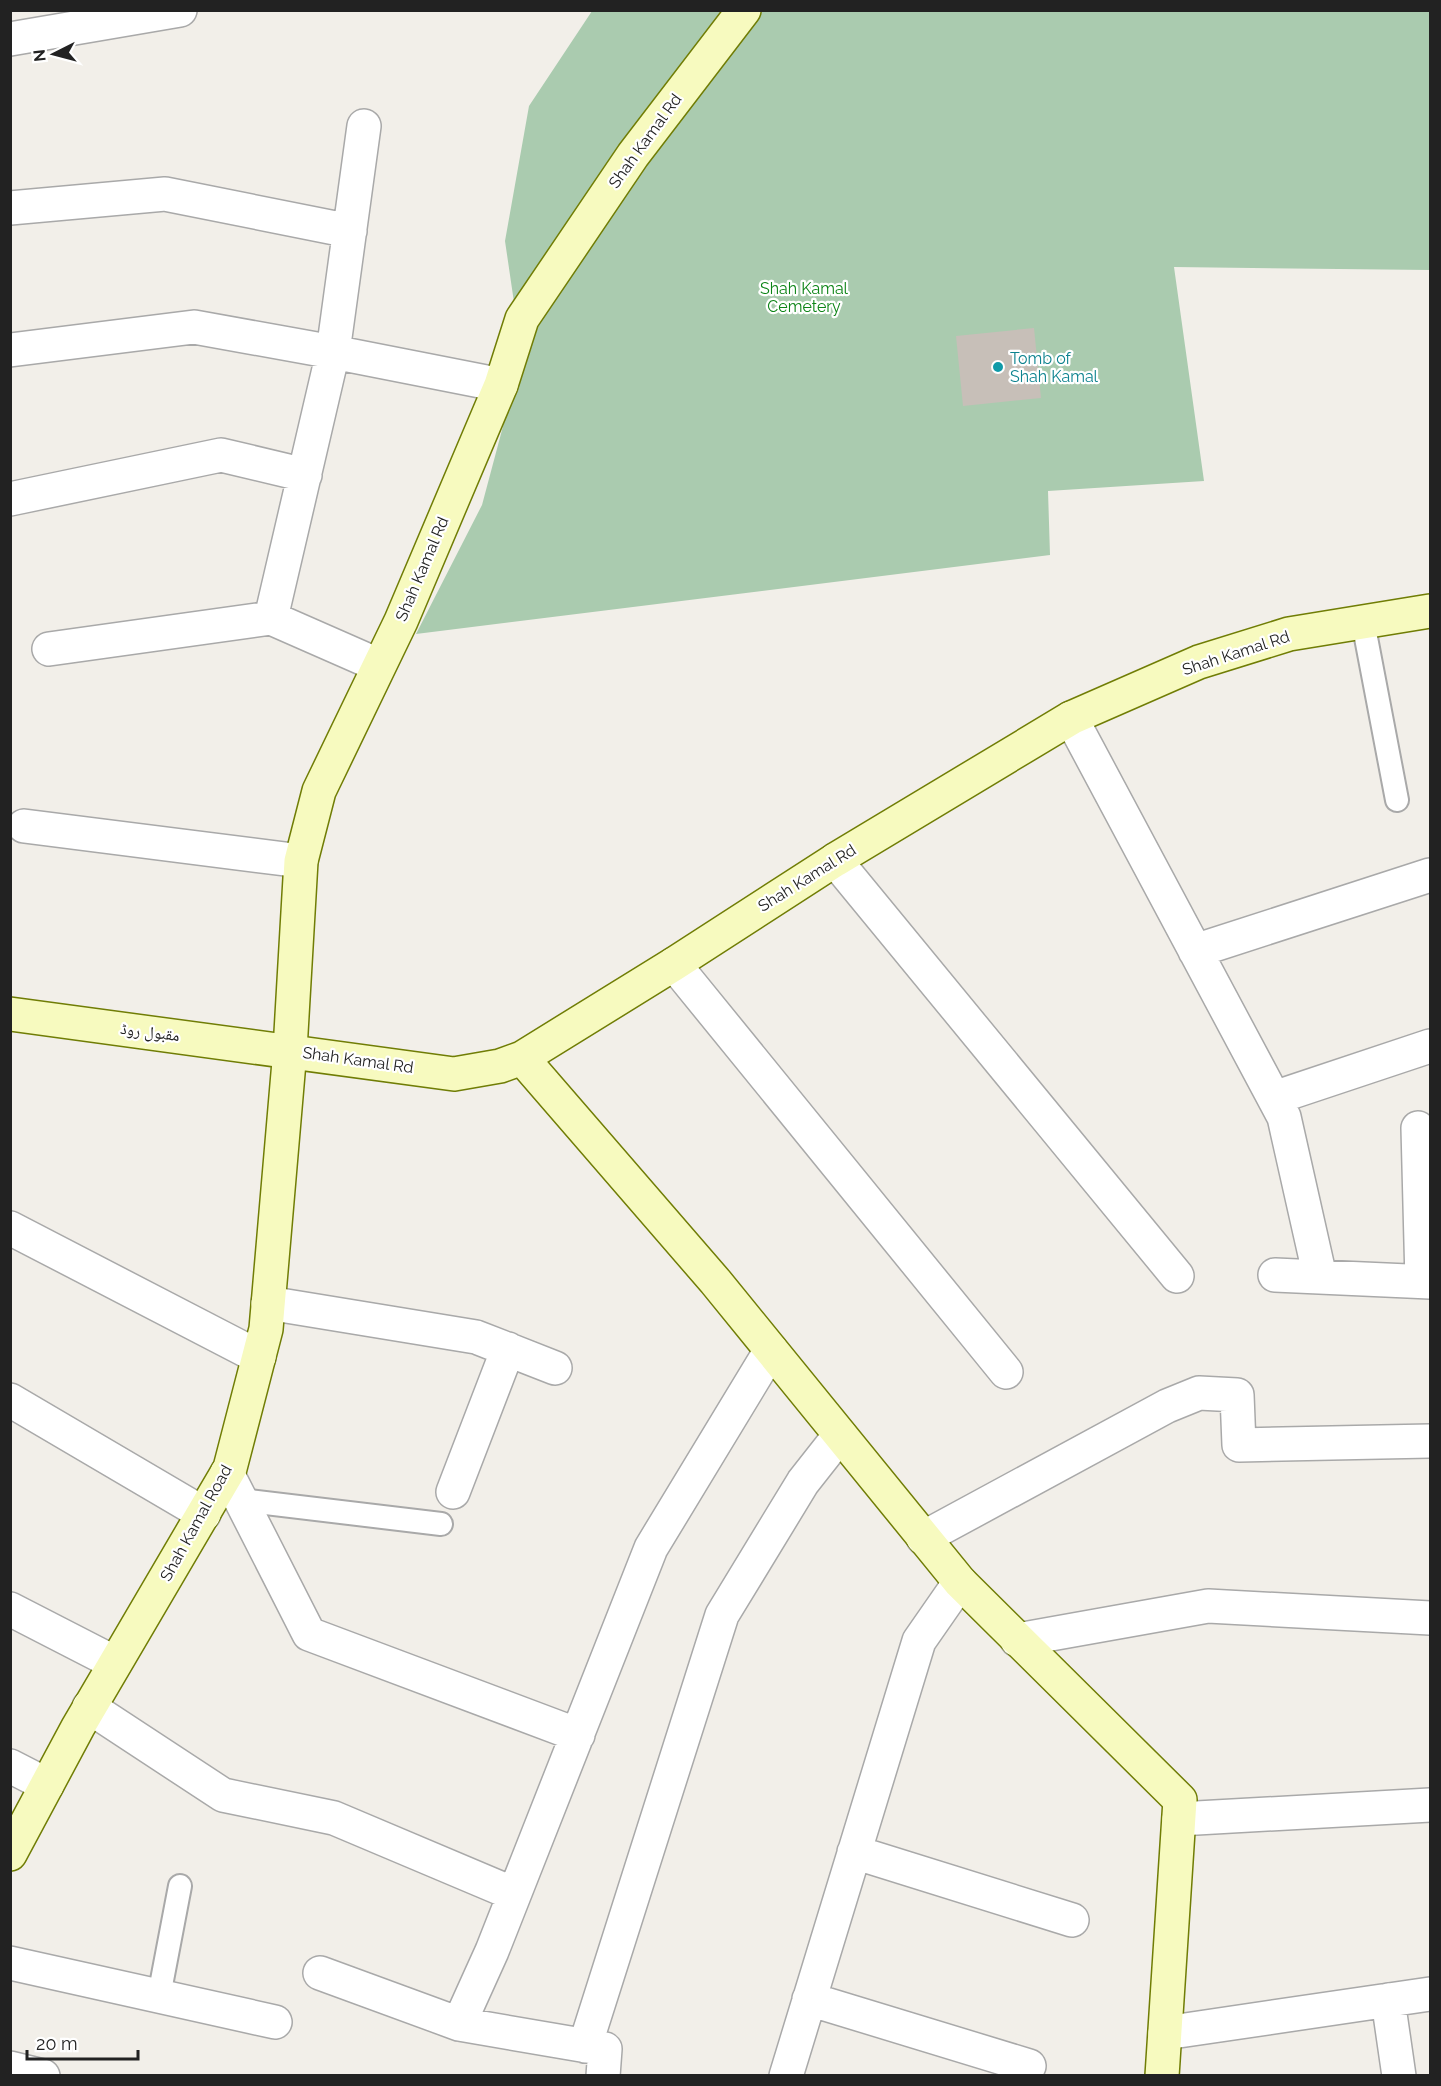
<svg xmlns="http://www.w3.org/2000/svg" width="1441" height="2086" font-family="Raleway,'Noto Naskh Arabic',sans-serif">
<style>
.cemetery{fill:#aacbaf}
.building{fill:#c7bfb8}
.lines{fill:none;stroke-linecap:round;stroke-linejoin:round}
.lane-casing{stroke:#a9a9a9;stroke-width:26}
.street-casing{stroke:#a9a9a9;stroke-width:36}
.secondary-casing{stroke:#707d05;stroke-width:36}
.lane{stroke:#fff;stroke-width:22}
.street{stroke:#fff;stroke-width:33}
.secondary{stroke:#f7fabf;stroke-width:33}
.culture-dot{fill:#0f9aa8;stroke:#fff;stroke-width:2}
.labels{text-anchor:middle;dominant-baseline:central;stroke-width:4.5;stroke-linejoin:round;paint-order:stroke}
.street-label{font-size:16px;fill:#222;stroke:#fff}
.park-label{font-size:16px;fill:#0c8416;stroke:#fff}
.culture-label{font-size:16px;fill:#0d838f;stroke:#fff;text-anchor:start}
</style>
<rect width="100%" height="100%" fill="#f2efe9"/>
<!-- cemetery -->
<path class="cemetery" d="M592,11H1430V270L1174,267L1204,481L1048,491L1050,555L416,634L482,505L514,385L521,350L505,241L529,106Z"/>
<!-- building -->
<path class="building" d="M1034,328L1041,398L963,406L956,336Z"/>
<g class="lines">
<!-- lane casing -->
<g class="lane-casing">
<path id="lane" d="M1363,622L1397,800
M240,1500L441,1524
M159,1996L180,1886"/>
</g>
<!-- street casing -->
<g class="street-casing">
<path id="street" d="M10,39L180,10
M10,208L165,194L350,231
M10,350L194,327L333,352L501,385
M10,499L221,455L305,475
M271,618L333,352L364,126
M49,649L271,618L378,665
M1071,718L1284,1117L1320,1277
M24,826L301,861
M835,860L1177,1276
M1195,951L1430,875
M674,964L1006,1372
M1274,1098L1430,1046
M1418,1128L1422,1281
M10,1228L259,1357
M1275,1275L1430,1282
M268,1303L476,1337L555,1368
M10,1400L204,1514
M227,1473L309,1634L578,1735
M453,1492L508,1349
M923,1538L1167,1406L1199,1393L1237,1395L1239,1445L1430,1441
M10,1609L115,1663
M1017,1640L1208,1606L1430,1618
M89,1707L223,1795L334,1818L514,1894
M10,1766L47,1785
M1179,1819L1430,1805
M854,1852L1072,1920
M10,1963L275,2022
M320,1973L459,2024L605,2049L603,2076
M809,1999L1029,2066
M1388,2000L1399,2076
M459,2024L492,1951L651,1548L771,1350
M1165,2033L1430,1994
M585,2046L722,1615L803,1482L840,1435
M10,2068L43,2076
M786,2076L919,1641L960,1582"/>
</g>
<!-- secondary casing -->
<g class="secondary-casing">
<path id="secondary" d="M10,1014L454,1074L500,1066L522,1058L674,964L835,860L1071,718L1199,662L1289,634L1430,611
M522,1058L715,1281L960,1582L1180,1800L1162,2076
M10,1854L78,1727L230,1468L266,1329L290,1050L301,861L319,791L401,621L501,385L522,319L633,155L744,10"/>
</g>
<!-- lane -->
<use href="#lane" class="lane"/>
<!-- street -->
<use href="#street" class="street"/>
<!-- secondary -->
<use href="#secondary" class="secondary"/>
</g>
<!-- markers -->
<circle class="culture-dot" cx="998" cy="367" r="6"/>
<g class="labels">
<!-- street labels -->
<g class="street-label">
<text transform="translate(645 141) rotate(-54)">Shah Kamal Rd</text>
<text transform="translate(422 569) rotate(-67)">Shah Kamal Rd</text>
<text transform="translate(1236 653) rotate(-18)">Shah Kamal Rd</text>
<text transform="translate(807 878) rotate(-32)">Shah Kamal Rd</text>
<text transform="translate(150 1032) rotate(7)">مقبول روڈ</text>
<text transform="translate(358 1060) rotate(8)">Shah Kamal Rd</text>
<text transform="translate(196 1523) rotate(-61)">Shah Kamal Road</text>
</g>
<!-- park labels -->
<g class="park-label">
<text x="804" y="288">Shah Kamal<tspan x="804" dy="18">Cemetery</tspan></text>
</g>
<!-- culture labels -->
<g class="culture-label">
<text x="1010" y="358">Tomb of<tspan x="1010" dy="18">Shah Kamal</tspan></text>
</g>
</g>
<!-- border -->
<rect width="1441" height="2086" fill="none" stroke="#222222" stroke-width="24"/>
<!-- north arrow -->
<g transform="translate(54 54) rotate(264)" stroke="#ffffff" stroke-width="4.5" paint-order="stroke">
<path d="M0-4.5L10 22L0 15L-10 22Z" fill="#222222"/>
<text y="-9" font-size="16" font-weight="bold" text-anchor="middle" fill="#222222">N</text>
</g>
<!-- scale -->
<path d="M27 2050v9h111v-9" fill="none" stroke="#222222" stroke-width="3"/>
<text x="36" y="2050" font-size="18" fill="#222222" stroke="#ffffff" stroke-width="4.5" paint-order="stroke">20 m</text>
</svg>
